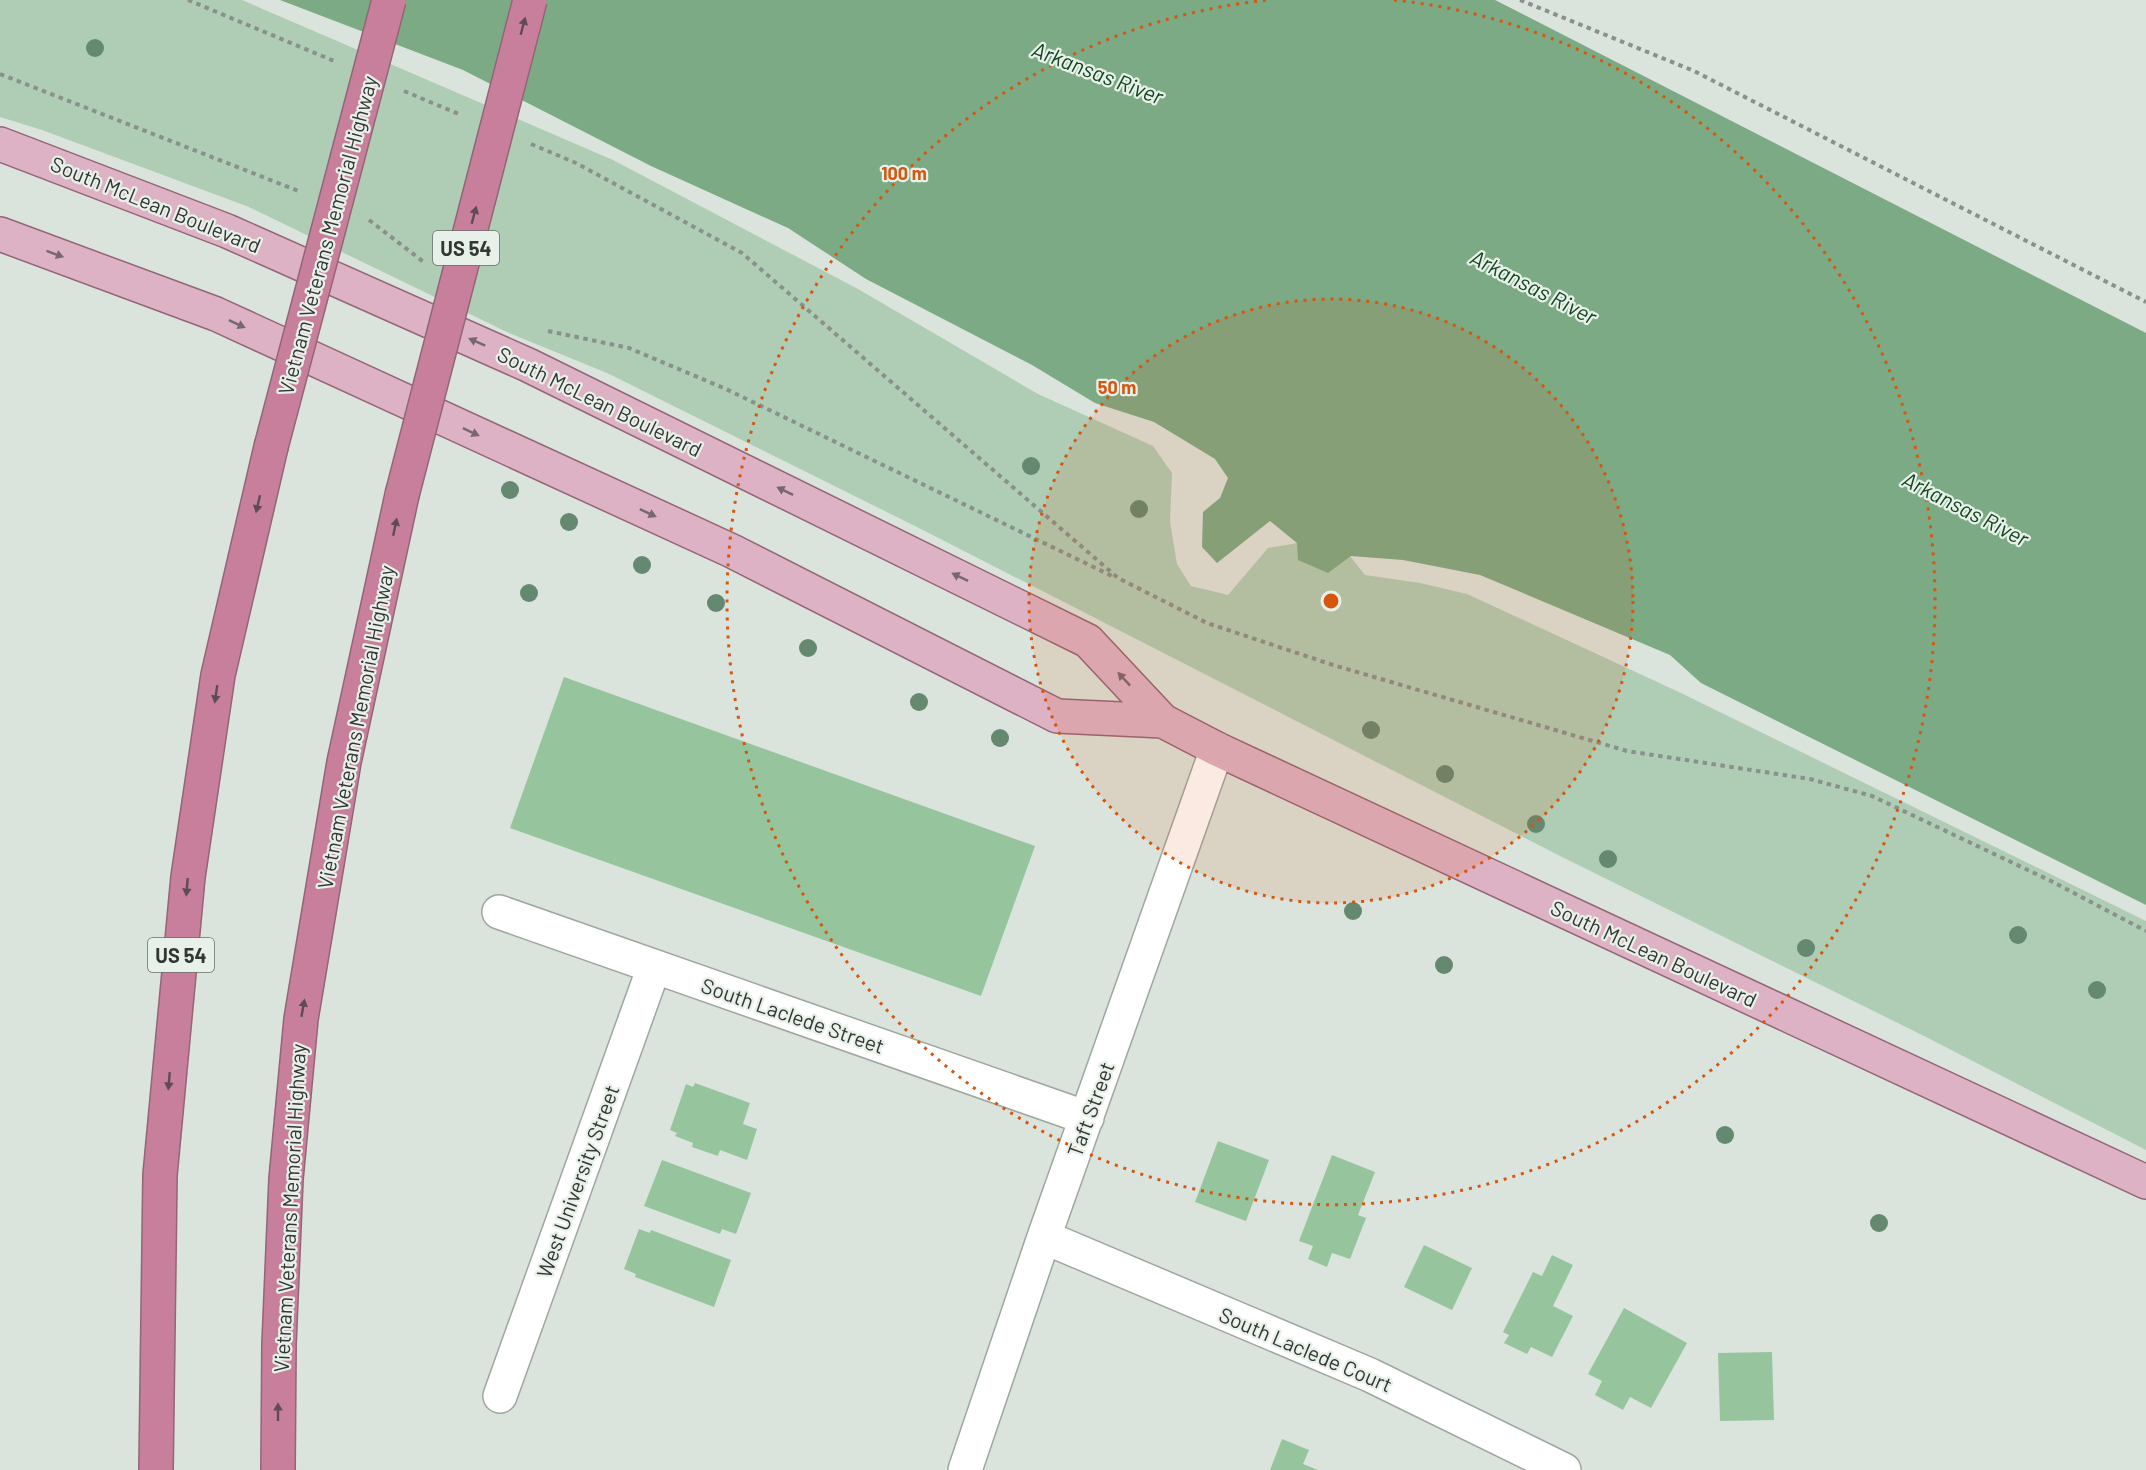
<svg xmlns="http://www.w3.org/2000/svg" width="2146" height="1470" font-family="Barlow,sans-serif">
<style>
.green{fill:#afcdb4}
.water{fill:#7caa84}
.building{fill:#96c59d}
.lines{fill:none;stroke-linecap:round;stroke-linejoin:round}
.minor-casing{stroke:#9ea79f;stroke-width:36}
.major-casing{stroke:#936577;stroke-width:36}
.highway-casing{stroke:#936577;stroke-width:36}
.path{stroke:#8a908b;stroke-width:4;stroke-dasharray:4.5 4.5;stroke-linecap:butt}
.minor{stroke:#fff;stroke-width:33}
.major{stroke:#ddb2c4;stroke-width:33}
.highway{stroke:#c77f9c;stroke-width:33}
.highway-bridge-casing{stroke:#936577;stroke-width:36;stroke-linecap:butt}
.highway-bridge{stroke:#c77f9c;stroke-width:33}
.tree{fill:#658870}
.oneway{fill:#5f4c52}
.oneway2{fill:#77686d}
.ring{fill:none;stroke:#d65610;stroke-width:3;stroke-dasharray:3 6}
.labels{text-anchor:middle;dominant-baseline:central;stroke-width:4.5;stroke-linejoin:round;paint-order:stroke}
.shield{fill:#e8f1e9;stroke:#696e6a;stroke-width:1.5}
.shield-label{font-size:20px;font-weight:bold;fill:#333633}
.street-label{font-size:21px;fill:#333633;stroke:#e8f1e9}
.water-label{font-size:22px;font-style:italic;fill:#134722;stroke:#e8f1e9}
.centre{fill:#d65610;stroke:#e8f1e9;stroke-width:3}
.ring-label{font-size:18px;text-anchor:middle;font-weight:bold;fill:#d65610;stroke:#e8f1e9;stroke-width:4.5;stroke-linejoin:round;paint-order:stroke}
</style>
<rect width="100%" height="100%" fill="#dbe4dc"/>
<!-- green -->
<path class="green" d="M0,0H242L613,160L858,289L1038,394L1153,446L1172,473L1170,522L1177,564L1191,586L1228,595L1268,548L1298,543L1350,556L1365,575L1420,583L1467,594L1681,693L2146,921V1150L1924,1036L1562,857L921,529L607,373L509,333L249,207L42,130L0,117Z"/>
<!-- water -->
<path class="water" d="M280,0H1495L2146,333V905L1701,683L1670,655L1480,575L1403,560L1351,556L1328,573L1298,560L1297,543L1270,521L1217,563L1202,547L1203,512L1220,498L1228,478L1215,459L1154,422L1095,403L1032,365L866,279L788,228L651,166L463,70Z"/>
<!-- building -->
<path class="building" d="M564,677L1035,846L981,996L510,828Z
M695,1083L750,1103L743,1124L757,1129L747,1160L720,1150L718,1156L692,1147L693,1143L675,1136L677,1133L670,1130L686,1084L693,1087Z
M1218,1141L1269,1160L1246,1221L1195,1202Z
M1332,1155L1375,1172L1358,1215L1366,1218L1350,1259L1332,1253L1327,1267L1308,1259L1313,1246L1299,1241Z
M662,1160L751,1193L736,1234L722,1229L720,1234L644,1206Z
M639,1229L650,1233L651,1230L731,1260L714,1307L635,1277L636,1274L624,1269Z
M1424,1245L1472,1268L1452,1310L1404,1287Z
M1552,1255L1573,1265L1553,1306L1573,1316L1552,1357L1531,1347L1527,1354L1504,1343L1509,1335L1503,1332L1533,1272L1542,1276Z
M1624,1308L1687,1343L1651,1408L1630,1397L1623,1410L1595,1395L1602,1381L1588,1374Z
M1772,1352L1774,1420L1720,1421L1718,1353Z
M1282,1439L1309,1450L1303,1464L1318,1470H1270Z"/>
<g class="lines">
<!-- minor casing -->
<g class="minor-casing">
<path id="minor" d="M499,912L1087,1118
M1044,1237L1370,1375L1564,1470
M500,1396L654,967
M965,1470L1044,1237L1217,749"/>
</g>
<!-- major casing -->
<g class="major-casing">
<path id="major" d="M0,144L227,231L528,365L1088,641L1163,721L1217,749L2146,1182
M0,234L216,314L732,551L1057,716L1163,721"/>
</g>
<!-- highway casing -->
<g class="highway-casing">
<path id="highway" d="M156,1470L160,1175L188,877L218,675L271,447
M278,1470L279,1344L286,1179L301,1019L344,762L402,495"/>
</g>
<!-- path -->
<path class="path" d="M188,0L334,61
M1520,0L1694,71L2146,302
M0,74L301,192
M404,91L461,115
M531,144L576,163L742,253L1118,578L1207,623L1333,665L1627,751L1810,779L1872,796L2051,881L2146,931
M369,220L425,263
M548,331L629,348L726,389L1112,576"/>
<!-- minor -->
<use href="#minor" class="minor"/>
<!-- major -->
<use href="#major" class="major"/>
<!-- highway -->
<use href="#highway" class="highway"/>
<!-- highway-bridge casing -->
<g class="highway-bridge-casing">
<path id="highway-bridge" d="M271,447L389,0
M402,495L530,0"/>
</g>
<!-- highway-bridge -->
<use href="#highway-bridge" class="highway-bridge"/>
</g>
<!-- trees -->
<g class="tree">
<circle cx="95" cy="48" r="9"/>
<circle cx="1031" cy="466" r="9"/>
<circle cx="510" cy="490" r="9"/>
<circle cx="1139" cy="509" r="9"/>
<circle cx="569" cy="522" r="9"/>
<circle cx="642" cy="565" r="9"/>
<circle cx="529" cy="593" r="9"/>
<circle cx="716" cy="603" r="9"/>
<circle cx="808" cy="648" r="9"/>
<circle cx="919" cy="702" r="9"/>
<circle cx="1371" cy="730" r="9"/>
<circle cx="1000" cy="738" r="9"/>
<circle cx="1445" cy="774" r="9"/>
<circle cx="1536" cy="824" r="9"/>
<circle cx="1608" cy="859" r="9"/>
<circle cx="1353" cy="911" r="9"/>
<circle cx="2018" cy="935" r="9"/>
<circle cx="1806" cy="948" r="9"/>
<circle cx="1444" cy="965" r="9"/>
<circle cx="2097" cy="990" r="9"/>
<circle cx="1725" cy="1135" r="9"/>
<circle cx="1879" cy="1223" r="9"/>
</g>
<!-- one-way arrows -->
<defs><path id="oneway-solid" d="M-6-.8H1V-3.2L6.5 0L1 3.2V.8H-6Z" transform="scale(1.5)"/></defs>
<g class="oneway">
<use href="#oneway-solid" transform="translate(523 26) rotate(-75)"/>
<use href="#oneway-solid" transform="translate(474 215) rotate(-75)"/>
<use href="#oneway-solid" transform="translate(258 504) rotate(103)"/>
<use href="#oneway-solid" transform="translate(395 527) rotate(-78)"/>
<use href="#oneway-solid" transform="translate(216 694) rotate(98)"/>
<use href="#oneway-solid" transform="translate(187 887) rotate(95)"/>
<use href="#oneway-solid" transform="translate(303 1008) rotate(-80)"/>
<use href="#oneway-solid" transform="translate(169 1081) rotate(95)"/>
<use href="#oneway-solid" transform="translate(278 1412) rotate(-90)"/>
</g>
<g class="oneway2">
<use href="#oneway-solid" transform="translate(55 254) rotate(20)"/>
<use href="#oneway-solid" transform="translate(237 324) rotate(25)"/>
<use href="#oneway-solid" transform="translate(477 342) rotate(-156)"/>
<use href="#oneway-solid" transform="translate(471 432) rotate(25)"/>
<use href="#oneway-solid" transform="translate(785 491) rotate(-154)"/>
<use href="#oneway-solid" transform="translate(648 513) rotate(25)"/>
<use href="#oneway-solid" transform="translate(960 577) rotate(-154)"/>
<use href="#oneway-solid" transform="translate(1124 679) rotate(-133)"/>
</g>
<!-- distance rings -->
<circle cx="1331" cy="601" r="302" fill="#d65610" fill-opacity=".12"/>
<g class="ring">
<circle cx="1331" cy="601" r="302"/>
<path d="M1394 0A604 604 0 1 1 1268 0"/>
</g>
<g class="labels">
<!-- shield labels -->
<g class="shield">
<rect x="433" y="231" width="66" height="34" rx="4.5"/>
<rect x="148" y="938" width="66" height="34" rx="4.5"/>
</g>
<g class="shield-label">
<text x="466" y="248">US 54</text>
<text x="181" y="955">US 54</text>
</g>
<!-- street labels -->
<g class="street-label">
<text transform="translate(156 204) rotate(22)">South McLean Boulevard</text>
<text transform="translate(327 235) rotate(-75)">Vietnam Veterans Memorial Highway</text>
<text transform="translate(600 401) rotate(26)">South McLean Boulevard</text>
<text transform="translate(355 727) rotate(-79)">Vietnam Veterans Memorial Highway</text>
<text transform="translate(1654 953) rotate(25)">South McLean Boulevard</text>
<text transform="translate(793 1015) rotate(19)">South Laclede Street</text>
<text transform="translate(1090 1109) rotate(-70)">Taft Street</text>
<text transform="translate(577 1181) rotate(-70)">West University Street</text>
<text transform="translate(289 1208) rotate(-87)">Vietnam Veterans Memorial Highway</text>
<text transform="translate(1306 1349) rotate(23)">South Laclede Court</text>
</g>
<!-- water labels -->
<g class="water-label">
<text transform="translate(1098 72) rotate(21)">Arkansas River</text>
<text transform="translate(1534 286) rotate(27)">Arkansas River</text>
<text transform="translate(1966 508) rotate(27)">Arkansas River</text>
</g>
</g>
<circle cx="1331" cy="601" r="9" class="centre"/>
<g class="ring-label">
<text x="904" y="180">100 m</text>
<text x="1117" y="394">50 m</text>
</g>
</svg>
